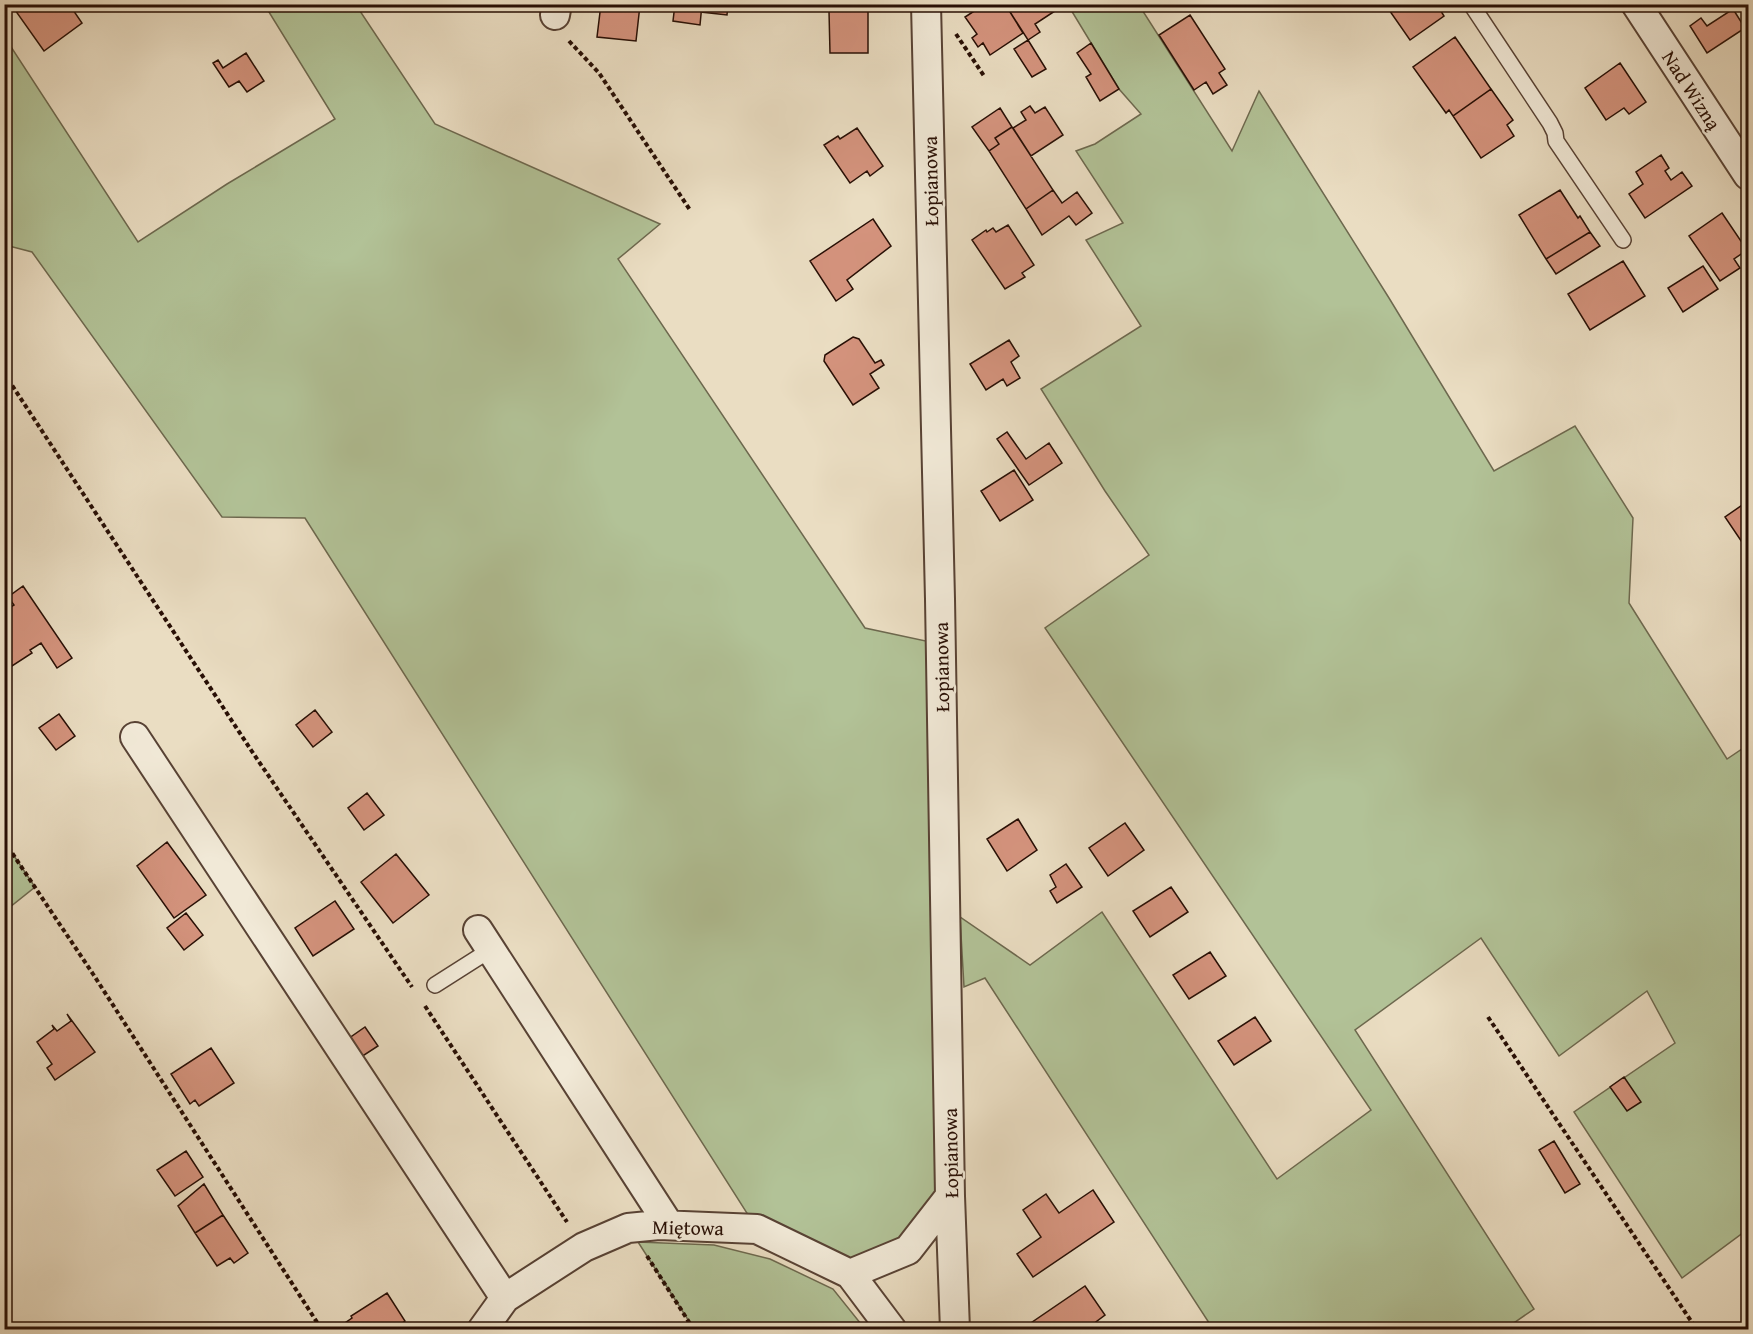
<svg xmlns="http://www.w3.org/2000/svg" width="1753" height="1334" font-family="'Gentium Book Plus',serif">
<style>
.green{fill:#b2c297;stroke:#6d684e;stroke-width:1.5}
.building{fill:#d4937d;stroke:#280f05;stroke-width:1.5}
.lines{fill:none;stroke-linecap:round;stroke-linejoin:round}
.service-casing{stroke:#584234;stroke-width:18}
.minor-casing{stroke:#584234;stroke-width:32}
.path{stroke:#280f05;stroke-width:4;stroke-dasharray:4.5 3;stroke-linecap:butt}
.service{stroke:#f1e9d7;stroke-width:15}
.minor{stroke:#f1e9d7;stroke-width:28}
.labels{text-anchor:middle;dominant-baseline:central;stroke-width:5;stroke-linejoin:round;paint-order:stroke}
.street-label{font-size:20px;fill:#280f05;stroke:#f1e9d7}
</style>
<rect width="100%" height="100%" fill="#eaddc2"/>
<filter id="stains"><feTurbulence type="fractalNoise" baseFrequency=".00333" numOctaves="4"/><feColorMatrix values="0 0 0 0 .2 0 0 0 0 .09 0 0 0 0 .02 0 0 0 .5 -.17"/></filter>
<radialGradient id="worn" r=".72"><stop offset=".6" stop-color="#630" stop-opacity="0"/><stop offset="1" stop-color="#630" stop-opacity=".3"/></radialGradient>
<!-- green -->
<path class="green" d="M264,4L356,5L435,124L660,224L618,259L865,628L940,644L950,1196L908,1250L850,1274L757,1229L305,518L222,517L32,252L5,245L4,36L138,242L227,184L335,119Z
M1068,5H1139L1232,151L1259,91L1389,298L1494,471L1575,426L1633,518L1629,603L1727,759L1748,745V1229L1682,1278L1574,1112L1675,1043L1647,991L1559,1056L1481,938L1355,1030L1534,1309L1505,1329H1213L985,978L964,987L960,917L1030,965L1102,912L1277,1179L1371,1110L1045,628L1149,555L1105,491L1041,389L1141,326L1086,240L1123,223L1076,151L1095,144L1141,114L1119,89Z
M4,841L35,887L5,911H4Z
M638,1242L714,1245L770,1259L833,1289L865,1329H694Z"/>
<!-- building -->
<path class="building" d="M23,4H69L82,23L44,51L15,10Z
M601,4L640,5L636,41L597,37Z
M675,4H702L700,25L673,21Z
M702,4H728L727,15L701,12Z
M829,4H867L868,11H829Z
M985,4H1005L1023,33L990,55L983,43L978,47L972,38L977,34L965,17Z
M1005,4H1054L1058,9L1035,24L1040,32L1028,40Z
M1392,4H1444L1439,8L1444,16L1410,40L1387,7Z
M1733,9L1745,28L1707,53L1690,26L1701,18L1707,26Z
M829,11H868V53H830Z
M1190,15L1225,69L1219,73L1227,85L1213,94L1206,82L1194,90L1159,35Z
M1455,37L1491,89L1453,116L1449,110L1446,113L1413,67Z
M1028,40L1046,69L1032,77L1014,49Z
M1091,43L1119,89L1100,101L1086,77L1091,74L1077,53Z
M246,53L264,81L247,92L239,81L229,87L213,63L218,60L223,68Z
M1620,63L1646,102L1629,114L1624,108L1606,120L1585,88Z
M1491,89L1513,120L1507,125L1514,136L1481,158L1453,116Z
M1030,106L1035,113L1045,107L1063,135L1031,156L1013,128L1026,120L1021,112Z
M1000,108L1012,127L995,138L999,144L989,151L972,127Z
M1012,127L1053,190L1026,209L989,151L999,144L995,138Z
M857,128L883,166L870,176L867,171L850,183L824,145L838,136L840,139Z
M1661,155L1669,168L1665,171L1671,180L1682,172L1692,186L1645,218L1629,194L1643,184L1636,172Z
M1053,190L1062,203L1077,192L1092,213L1076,225L1069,216L1042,235L1026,209Z
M1560,190L1578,218L1580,216L1590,232L1546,259L1519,215Z
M1722,213L1747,250L1734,259L1740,268L1720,281L1689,236Z
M873,219L891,246L847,280L853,289L836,301L810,261Z
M1008,225L1034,265L1022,273L1025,277L1005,289L972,240L986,230L987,232L993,228L996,232Z
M1590,232L1600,246L1556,274L1546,259Z
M1623,261L1645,296L1590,330L1568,294Z
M1703,266L1718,289L1683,312L1668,288Z
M853,337L859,339L875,363L881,360L884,365L870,374L879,388L853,405L824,361L825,355Z
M1009,340L1019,356L1011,362L1020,378L1007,386L1003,379L986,390L970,364Z
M1007,432L1026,459L1049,443L1062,463L1029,485L997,439Z
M1014,470L1033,500L1000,521L981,491Z
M1748,501V551L1725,517Z
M23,586L72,658L57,668L41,643L30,650L32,653L12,666L4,655V611L14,605L8,597Z
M315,710L332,732L313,747L296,725Z
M59,714L75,736L56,750L39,728Z
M367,793L384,815L364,830L348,808Z
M1018,819L1037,850L1007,871L987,839Z
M1125,823L1144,850L1108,876L1089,848Z
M167,842L206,895L174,918L137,866Z
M396,854L429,895L393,923L361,882Z
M1066,864L1082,887L1057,903L1050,891L1056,887L1050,875Z
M1171,887L1188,912L1150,937L1133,911Z
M335,901L354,929L313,956L295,928Z
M186,913L203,935L184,950L167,928Z
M1210,952L1226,976L1189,999L1173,975Z
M67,1014L95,1052L55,1080L47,1068L52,1064L37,1042L54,1029L52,1025L57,1031L71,1021Z
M1255,1017L1271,1041L1234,1065L1218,1041Z
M365,1027L378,1046L358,1059L345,1041Z
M211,1048L234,1083L199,1106L195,1100L190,1104L171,1074Z
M1624,1077L1641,1102L1627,1111L1610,1087Z
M1554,1141L1580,1184L1565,1193L1539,1150Z
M186,1151L203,1177L175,1196L157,1170Z
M204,1184L223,1215L195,1233L178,1206Z
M1093,1190L1114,1222L1033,1277L1017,1254L1041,1237L1023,1210L1046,1194L1059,1213Z
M223,1215L248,1253L234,1263L230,1258L217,1266L195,1233Z
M1085,1286L1105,1315L1085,1330H1027L1025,1327Z
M387,1293L405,1321L392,1330H341L339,1327L352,1318L351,1316Z"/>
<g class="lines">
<!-- service casing -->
<g class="service-casing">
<path id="service" d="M1471,4L1550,123L1555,133L1556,141L1623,240
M435,985L490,950"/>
</g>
<!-- minor casing -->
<g class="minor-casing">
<path id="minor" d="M926,4L940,599L950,1196L955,1330
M1636,4L1748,175
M555,15L557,4
M135,737L505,1298
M478,930L669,1225
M850,1274L908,1250L950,1196
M482,1330L505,1298L584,1247L628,1228L659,1225L757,1229L850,1274L892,1330"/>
</g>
<!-- path -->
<path class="path" d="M956,34L984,76
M569,41L599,73L690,210
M4,373L251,750L412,987
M4,841L93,974L322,1330
M4,940L9,945
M425,1006L567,1222
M1488,1017L1697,1330
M647,1256L694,1330"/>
<!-- service -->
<use href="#service" class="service"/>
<!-- minor -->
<use href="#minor" class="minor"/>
</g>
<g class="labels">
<!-- street labels -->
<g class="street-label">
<text transform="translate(1692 90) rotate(57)">Nad Wizną</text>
<text transform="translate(930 181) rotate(-91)">Łopianowa</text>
<text transform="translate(941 667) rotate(-91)">Łopianowa</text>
<text transform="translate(950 1153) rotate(-91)">Łopianowa</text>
<text transform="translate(688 1227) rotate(1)">Miętowa</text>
</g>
</g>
<!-- margin -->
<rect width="1753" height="1334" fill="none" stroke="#eaddc2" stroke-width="24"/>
<rect x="6" y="6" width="1741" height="1322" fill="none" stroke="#280f05" stroke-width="3"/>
<rect x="12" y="12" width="1729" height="1310" fill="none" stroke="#280f05" stroke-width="1.5"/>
<rect width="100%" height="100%" filter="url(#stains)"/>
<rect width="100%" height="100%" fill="url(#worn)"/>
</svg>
